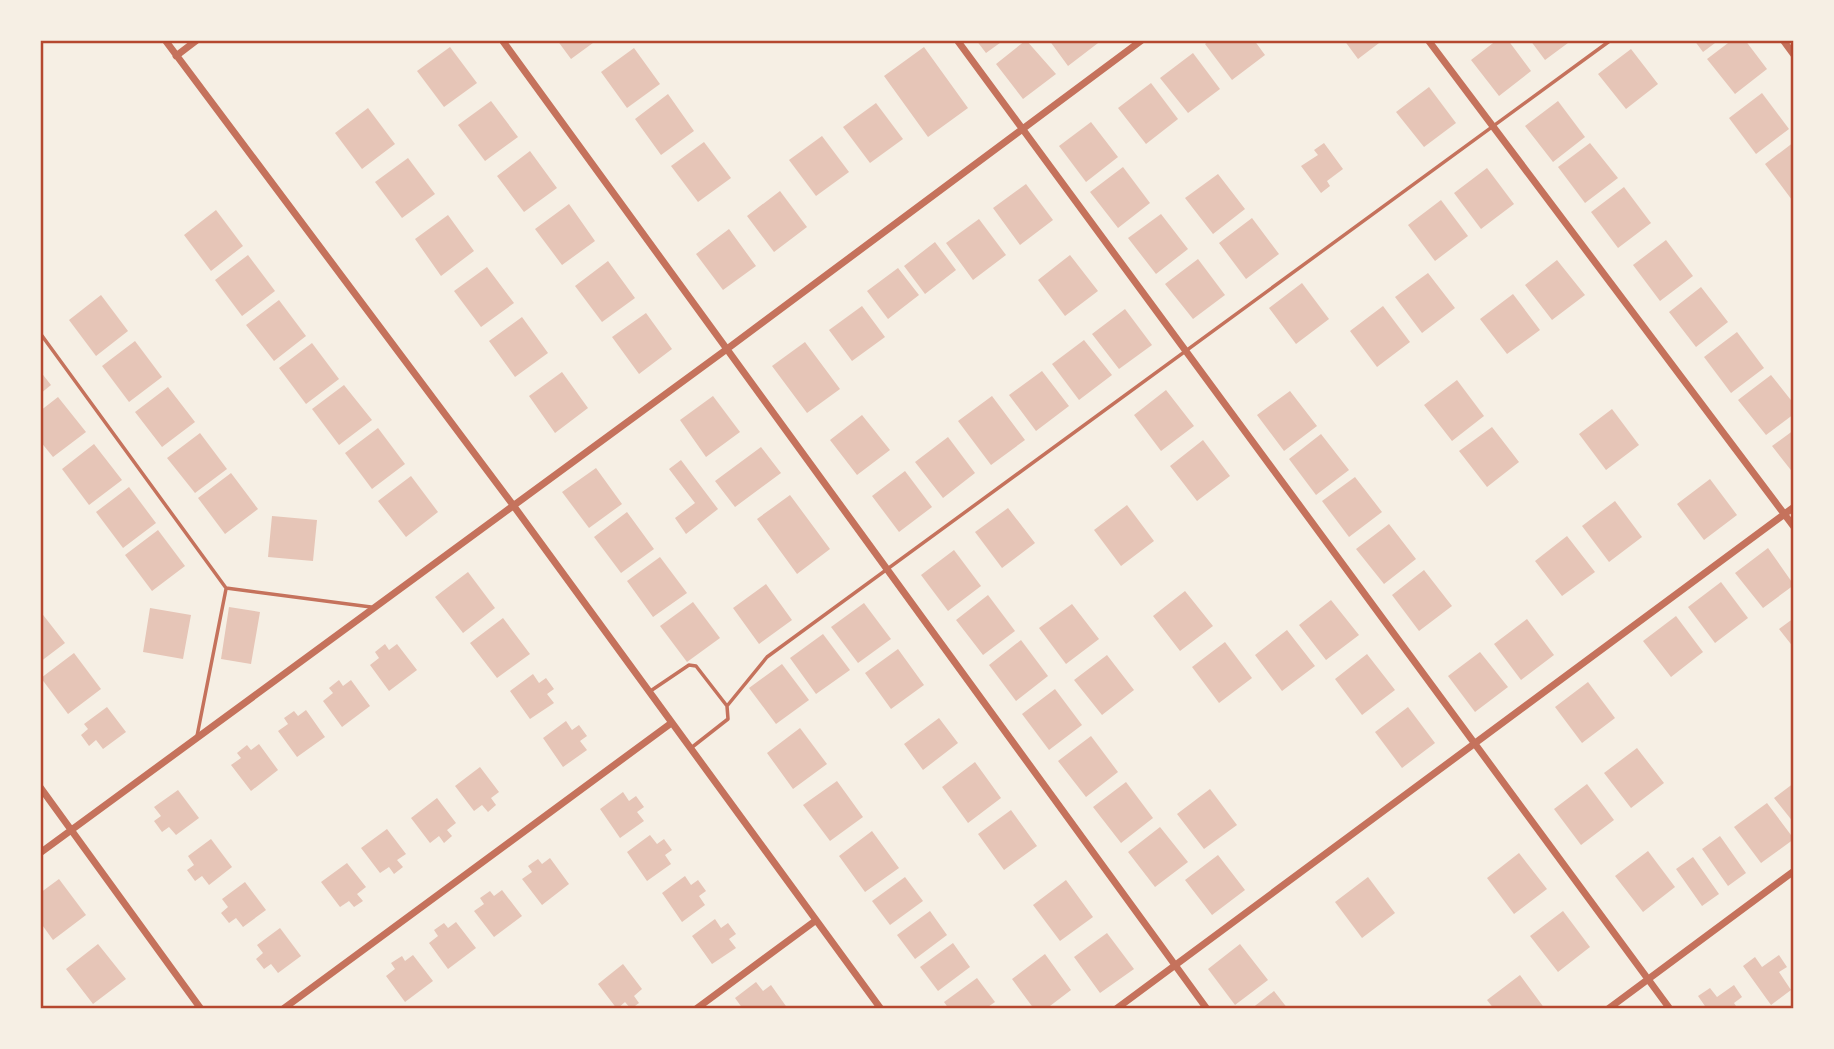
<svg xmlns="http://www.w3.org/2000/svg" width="1834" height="1049" font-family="'Fira Sans Condensed',sans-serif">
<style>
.building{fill:#e6c5b7}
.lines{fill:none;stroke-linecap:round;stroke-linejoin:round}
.service{stroke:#c5725c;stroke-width:3.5}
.minor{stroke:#c5725c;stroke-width:7}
.neatline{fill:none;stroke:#b5482f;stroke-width:2.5}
</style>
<rect width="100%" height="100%" fill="#f6efe4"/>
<!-- building -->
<path class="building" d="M557,40H597L571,59Z
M976,40H1004L986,53Z
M1026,40L1056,74L1023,99L996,64Z
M1049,40H1102L1068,66Z
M1210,40H1254L1265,55L1232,80L1205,44Z
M1344,40H1383L1358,59Z
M1497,40H1508L1531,71L1499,96L1471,60Z
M1530,40H1572L1545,60Z
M1694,40H1719L1703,52Z
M1732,40H1745L1767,69L1735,94L1707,59Z
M450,47L477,83L444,107L417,71Z
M924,47L968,108L928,137L884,76Z
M634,48L660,84L627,108L601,72Z
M1631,49L1658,84L1626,109L1598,74Z
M1193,53L1220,89L1188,113L1160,78Z
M1151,83L1178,119L1146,144L1118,108Z
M1429,87L1456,123L1424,147L1396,112Z
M1762,93L1789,129L1756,154L1729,118Z
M668,94L694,131L661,155L635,119Z
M491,101L518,137L485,161L458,125Z
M1558,101L1585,137L1553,162L1525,126Z
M876,103L903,139L870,163L843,127Z
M368,108L395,144L362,169L335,133Z
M1091,122L1118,157L1086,182L1059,146Z
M822,136L849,172L816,196L789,160Z
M704,142L731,178L698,202L671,166Z
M1794,142V199L1792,200L1765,164Z
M1324,143L1343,169L1327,181L1330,186L1321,193L1301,166L1318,155L1314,150Z
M1590,143L1618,178L1585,203L1558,167Z
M530,151L557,188L524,212L497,176Z
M408,158L435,194L402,218L375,182Z
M1123,167L1150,203L1118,228L1090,192Z
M1487,168L1514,204L1481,229L1454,193Z
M1218,174L1245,209L1213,234L1185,198Z
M1026,184L1053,220L1020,245L993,208Z
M1624,187L1651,223L1618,248L1591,212Z
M780,191L807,227L774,252L747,216Z
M1441,200L1468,236L1435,261L1408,225Z
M569,204L595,241L562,265L535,229Z
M216,210L243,246L211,271L184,235Z
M1161,214L1188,249L1156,274L1128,238Z
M448,215L474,251L441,276L415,239Z
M1252,218L1279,254L1246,279L1219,243Z
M979,219L1006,255L973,280L946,243Z
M729,229L756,266L723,290L696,254Z
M1666,240L1693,276L1660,301L1633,265Z
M935,242L956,270L925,294L904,266Z
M248,255L275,291L242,316L215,280Z
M1070,255L1098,291L1065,316L1038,280Z
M1198,259L1225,295L1193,319L1165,284Z
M1557,260L1585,295L1552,320L1525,285Z
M608,261L635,298L602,322L575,286Z
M487,267L514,303L481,327L454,291Z
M898,268L919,295L888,319L867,291Z
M1428,273L1455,308L1422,333L1395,297Z
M1302,283L1329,319L1296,344L1269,308Z
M1701,287L1728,322L1696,347L1669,312Z
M1513,294L1540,330L1507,354L1480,319Z
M101,295L128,331L96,356L69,320Z
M279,300L306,336L274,361L246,325Z
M862,306L885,337L852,361L829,330Z
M1383,306L1410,342L1377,367L1350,331Z
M1125,309L1152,345L1119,369L1092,334Z
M646,313L672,349L639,374L612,337Z
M522,317L548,353L515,377L489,341Z
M1737,332L1764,368L1731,393L1704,357Z
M1084,340L1112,375L1079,400L1052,364Z
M135,341L162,377L129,402L102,366Z
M805,342L840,389L807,413L772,366Z
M312,343L339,379L306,404L279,368Z
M40,371L51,385L40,394Z
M1042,371L1069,406L1036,431L1009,395Z
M562,372L588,408L555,433L529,396Z
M1771,375L1794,404V414L1766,435L1738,400Z
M1457,380L1484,416L1452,441L1424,405Z
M344,385L372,420L339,445L312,409Z
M168,387L195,422L162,447L135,412Z
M1166,390L1194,426L1161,451L1134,415Z
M1290,391L1317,426L1284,451L1257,415Z
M713,396L740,432L706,457L680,420Z
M992,396L1025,440L991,465L958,421Z
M58,397L86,432L53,457L40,441V411Z
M1612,409L1639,445L1606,470L1579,434Z
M862,415L890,450L857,475L830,440Z
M1492,427L1519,462L1487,487L1459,451Z
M378,428L405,464L372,489L345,453Z
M1794,430V474L1772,446Z
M200,433L227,469L195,493L167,458Z
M1321,434L1349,470L1316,495L1289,459Z
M948,437L975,473L943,498L915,462Z
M1203,440L1230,476L1197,501L1170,466Z
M94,444L122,480L89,505L62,469Z
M761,447L781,473L735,507L715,481Z
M681,460L718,509L686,534L675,518L695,503L669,469Z
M596,468L622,504L589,528L562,492Z
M905,471L932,507L899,532L872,496Z
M231,473L258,509L225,534L198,498Z
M411,476L438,512L406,537L378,501Z
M1355,477L1382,512L1349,537L1322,501Z
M1710,479L1737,515L1704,540L1677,504Z
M129,487L156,523L123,548L96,512Z
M790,495L830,549L797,574L757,519Z
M1615,501L1642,537L1609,562L1582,526Z
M1127,505L1154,541L1121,566L1094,530Z
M1008,508L1035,543L1002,568L975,532Z
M627,512L654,549L621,573L594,537Z
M272,516L317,520L313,561L268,557Z
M1389,524L1416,559L1384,584L1356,549Z
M158,530L185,566L152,591L125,555Z
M1567,536L1595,572L1562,596L1535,561Z
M1768,548L1794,585L1763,608L1735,573Z
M954,550L981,586L948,611L921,575Z
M660,557L687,593L653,617L627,581Z
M1424,570L1452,606L1419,631L1392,595Z
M468,572L495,608L463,633L435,597Z
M1721,582L1748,618L1715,643L1688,607Z
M766,584L792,620L759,644L733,608Z
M1185,591L1213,626L1180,651L1153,616Z
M988,595L1015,631L983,655L956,620Z
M1331,600L1359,635L1326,660L1299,625Z
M693,602L720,638L687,662L660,626Z
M864,603L891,639L858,663L831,627Z
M1072,604L1099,639L1066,664L1039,628Z
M229,607L260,612L251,664L221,659Z
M150,608L191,615L183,659L143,652Z
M40,611L65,643L40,662Z
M1676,616L1703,652L1671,677L1643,641Z
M503,618L530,654L497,678L470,643Z
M1794,618V648L1779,629Z
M1527,619L1554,655L1521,680L1494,644Z
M1287,630L1315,666L1282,691L1255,655Z
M823,634L850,670L816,694L790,658Z
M1021,640L1048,676L1016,701L989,665Z
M1225,642L1252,678L1219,703L1192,667Z
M385,644L389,650L397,644L417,670L389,691L370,665L379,658L375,652Z
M898,649L924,685L891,709L865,673Z
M1480,652L1508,687L1475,712L1448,676Z
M74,653L101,689L68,714L41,678Z
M1367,654L1395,690L1362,715L1335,679Z
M1107,655L1134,690L1102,715L1074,680Z
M782,664L809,700L776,724L749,688Z
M533,674L539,683L546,678L554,689L547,694L554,703L530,719L510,691Z
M339,680L343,686L351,680L370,706L342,727L323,701L333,693L329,688Z
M1588,682L1615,718L1582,743L1555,707Z
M1055,689L1082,725L1049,750L1022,714Z
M107,707L126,732L103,749L96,740L89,746L81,735L88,729L84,724Z
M1408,707L1435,743L1402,768L1375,732Z
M306,710L325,737L297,757L278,731L288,724L284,718L294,711L298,716Z
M939,718L958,743L923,770L904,744Z
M566,721L572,730L579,725L587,736L580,741L587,750L563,767L543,738Z
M800,728L827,764L793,789L767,753Z
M1091,736L1118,772L1086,797L1058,761Z
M259,744L278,770L251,791L231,765L241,758L237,753L247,745L251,750Z
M1637,748L1664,783L1631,808L1604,773Z
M975,762L1001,798L968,823L942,787Z
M480,767L499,792L491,798L496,805L488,812L482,805L474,811L455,786Z
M837,781L863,817L830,841L803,805Z
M1126,782L1153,818L1121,843L1093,807Z
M1794,783V823L1774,798Z
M1587,784L1614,820L1581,845L1554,809Z
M1210,789L1237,825L1204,849L1177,814Z
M178,790L199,818L176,835L169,827L162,832L154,821L161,816L154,807Z
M623,792L629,801L636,796L644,807L637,812L644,821L620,838L600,809Z
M437,798L456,823L447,830L452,836L444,843L439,836L430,843L411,818Z
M1767,803L1794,839L1761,863L1734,827Z
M1011,810L1037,846L1004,870L978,834Z
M1160,827L1188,862L1155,887L1128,852Z
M387,829L406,854L397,860L403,867L394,874L389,867L380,873L361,848Z
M872,831L899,868L865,892L839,856Z
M650,835L657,844L664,839L672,850L665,855L671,864L647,881L627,852Z
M1720,836L1746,873L1728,886L1702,849Z
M211,839L232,867L209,885L202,876L195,881L187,870L194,865L188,856Z
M1648,851L1675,887L1643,912L1615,876Z
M1519,853L1547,889L1514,914L1487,878Z
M1218,855L1245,890L1212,915L1185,880Z
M1693,857L1719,894L1702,906L1676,869Z
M550,858L569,884L542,905L522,879L532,872L528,866L538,859L542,864Z
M347,863L366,887L357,894L363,901L354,907L349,901L340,907L321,882Z
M685,876L691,885L698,880L706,891L699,896L705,905L682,922L662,893Z
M905,877L923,901L890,925L872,901Z
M1368,877L1395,913L1362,938L1335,902Z
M59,879L86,915L53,940L40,922V893Z
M1066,880L1093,917L1060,941L1033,905Z
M245,882L266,910L243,927L236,918L229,923L221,913L228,907L222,899Z
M502,890L522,916L494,937L474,911L484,904L480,898L490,891L494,896Z
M930,911L947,935L915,959L897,935Z
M1563,911L1590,947L1558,972L1530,936Z
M715,919L721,928L728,923L736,934L729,939L736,948L712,964L692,936Z
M456,922L476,948L448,969L429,943L438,936L434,930L444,923L448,928Z
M280,928L301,956L278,973L271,964L264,969L256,959L263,953L257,945Z
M1107,933L1134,969L1100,993L1074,957Z
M953,943L970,967L938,991L920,967Z
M98,944L126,979L93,1004L66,969Z
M1240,944L1268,980L1235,1005L1208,969Z
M1045,954L1071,990L1046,1009H1034L1012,979Z
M413,955L433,981L405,1002L386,976L395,969L391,963L402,956L405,961Z
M1779,955L1787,967L1779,972L1791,990L1771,1005L1743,966L1755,957L1762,967Z
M623,964L642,989L634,996L639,1003L631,1009L625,1002L617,1009L598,984Z
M1520,975L1545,1009H1494L1487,1000Z
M977,978L995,1002L985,1009H949L944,1002Z
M756,982L763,991L771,985L788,1009H743L735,998Z
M1734,985L1742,997L1734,1003L1738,1009H1707L1698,996L1710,988L1717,997Z
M1274,991L1288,1009H1251Z"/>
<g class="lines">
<!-- service -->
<path class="service" d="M40,333L226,588L371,607
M649,692L689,665L696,666L727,706
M197,736L226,589
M691,748L728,719L727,706L767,657L1611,40"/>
<!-- minor -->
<path class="minor" d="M165,40L513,505L881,1009
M502,40L1207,1009
M957,40L1670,1009
M1428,40L1794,527
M1783,40L1794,55
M176,56L197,40
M40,787L201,1009
M40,853L727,349L1142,40
M283,1009L670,724
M696,1009L815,921
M1116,1009L1794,507
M1608,1009L1794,871"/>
</g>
<!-- border -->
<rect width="1834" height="1049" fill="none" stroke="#f6efe4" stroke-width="84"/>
<rect x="42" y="42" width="1750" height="965" class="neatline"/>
</svg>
